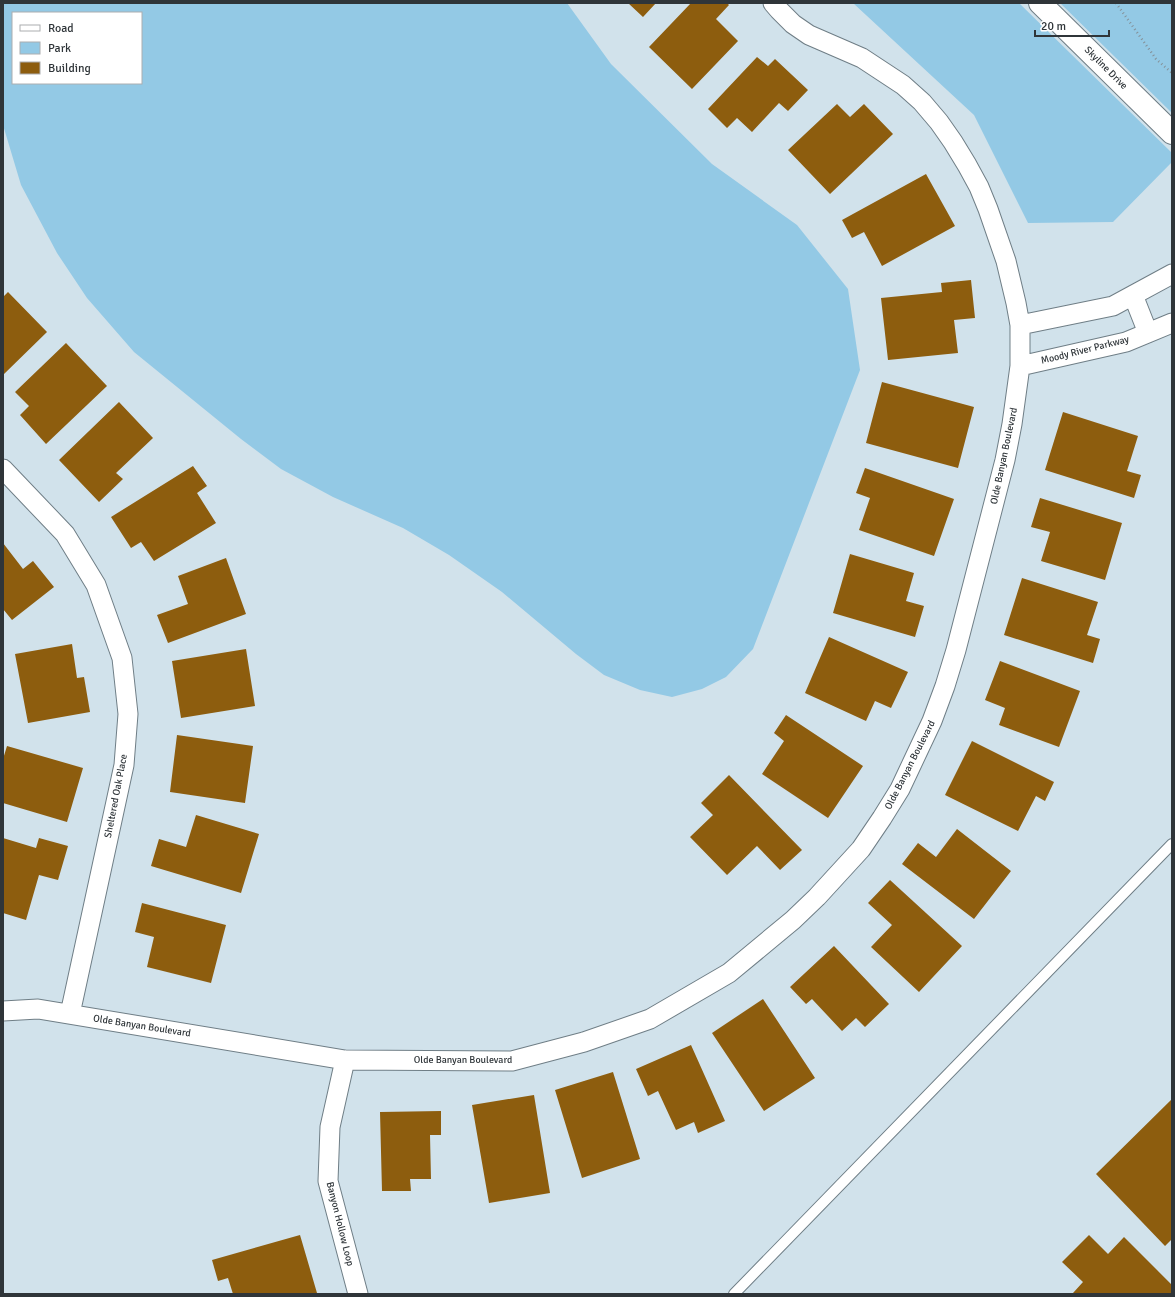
<svg xmlns="http://www.w3.org/2000/svg" width="1175" height="1297" font-family="Signika,sans-serif">
<style>
.green{fill:#93c9e5;fill-rule:evenodd}
.building{fill:#8d5d0e}
.lines{fill:none;stroke-linecap:round;stroke-linejoin:round}
.service-casing{stroke:#6f7e86;stroke-width:12}
.minor-casing{stroke:#6f7e86;stroke-width:21}
.tertiary-casing{stroke:#6f7e86;stroke-width:24}
.path{stroke:#859198;stroke-width:2.5;stroke-dasharray:1 3;stroke-linecap:butt}
.service{stroke:#fff;stroke-width:10}
.minor{stroke:#fff;stroke-width:19}
.tertiary{stroke:#fff;stroke-width:22}
.labels{text-anchor:middle;dominant-baseline:central;stroke-width:4;stroke-linejoin:round;paint-order:stroke}
.street-label{font-size:10px;fill:#2f3539;stroke:#fff}
</style>
<rect width="100%" height="100%" fill="#d1e2eb"/>
<!-- green -->
<path class="green" d="M3,3H567L611,64L712,164L797,225L848,289L860,370L753,649L726,677L702,689L672,697L640,690L604,675L576,654L502,592L449,555L403,528L333,497L281,469L241,439L134,352L87,298L57,253L21,185L3,125ZM13,13H141V83H13Z
M853,3H1019L1172,153V162L1113,222L1028,223L974,115Z
M1060,3H1172V113Z"/>
<!-- building -->
<path class="building" d="M628,3H656L643,17Z
M691,3H727L729,5L716,19L738,41L692,89L649,47Z
M757,57L768,66L775,59L808,90L788,111L779,103L752,132L737,118L727,128L708,109Z
M837,104L850,117L864,104L893,134L830,194L788,150Z
M926,174L955,226L882,266L864,232L852,238L842,220Z
M971,280L975,318L954,320L958,353L888,360L881,298L942,292L941,283Z
M8,292L47,332L3,375V297Z
M66,343L107,386L46,444L20,415L29,406L15,392Z
M882,382L974,407L958,468L866,443Z
M119,402L153,438L116,473L123,479L99,502L59,460Z
M1063,412L1138,436L1127,471L1141,475L1134,498L1045,470Z
M193,466L207,486L197,493L216,523L154,561L141,542L131,548L111,517Z
M865,468L954,499L934,556L859,530L870,498L856,493Z
M1040,498L1122,523L1105,580L1041,561L1050,532L1031,527Z
M3,543L23,569L33,561L54,587L12,620L3,609Z
M850,554L914,573L906,601L924,606L915,637L833,613Z
M226,558L246,614L168,643L157,615L188,604L178,576Z
M1022,578L1098,602L1087,635L1100,639L1093,663L1004,635Z
M829,637L908,672L891,708L875,701L866,721L805,693Z
M72,644L77,678L84,677L90,712L28,723L15,654Z
M246,649L255,706L181,718L172,661Z
M1000,661L1080,691L1059,747L999,725L1005,708L985,700Z
M786,715L863,766L828,818L762,774L784,741L774,733Z
M177,735L253,746L245,803L170,792Z
M972,741L1054,782L1045,801L1036,796L1018,831L945,795Z
M7,746L83,768L67,822L3,803V759Z
M729,775L802,850L780,870L757,846L727,875L690,837L713,815L701,803Z
M196,815L259,834L241,893L151,866L159,839L186,847Z
M957,829L1011,871L974,919L902,864L918,843L936,857Z
M3,838L36,848L39,838L68,846L58,880L39,875L26,920L3,913Z
M890,880L962,946L919,992L871,947L892,925L868,903Z
M142,903L226,925L211,983L147,967L154,937L135,932Z
M834,946L889,1004L865,1027L856,1018L842,1031L812,999L806,1004L790,987Z
M763,999L815,1078L764,1111L712,1033Z
M691,1045L725,1121L698,1133L694,1122L676,1130L658,1091L648,1096L636,1069Z
M613,1072L640,1159L582,1178L555,1090Z
M534,1095L550,1193L489,1203L472,1105Z
M1172,1099V1239L1165,1246L1096,1174Z
M441,1111V1135H430L431,1179H410L411,1191H382L380,1112Z
M300,1235L317,1293L312,1294H233L228,1278L218,1281L212,1260Z
M1089,1235L1108,1254L1124,1237L1172,1285V1294H1074L1073,1293L1083,1282L1062,1262Z"/>
<g class="lines">
<!-- service casing -->
<g class="service-casing">
<path id="service" d="M734,1294L1172,844"/>
</g>
<!-- minor casing -->
<g class="minor-casing">
<path id="minor" d="M1133,295L1148,333
M1020,325L1113,306L1172,274
M1020,366L1126,342L1172,323
M3,469L65,534L96,585L122,658L128,714L124,765L70,1014
M3,1011L38,1009L345,1060L512,1061L584,1042L650,1019L729,973L793,920L817,897L861,849L882,818L900,789L932,721L945,686L956,650L1005,460L1012,424L1020,366V325L1016,303L1006,261L988,209L979,187L967,165L953,142L939,122L922,102L903,85L862,58L809,35L793,24L779,10L773,3
M345,1060L330,1127L328,1181L358,1294"/>
</g>
<!-- tertiary casing -->
<g class="tertiary-casing">
<path id="tertiary" d="M1040,3L1172,133"/>
</g>
<!-- path -->
<path class="path" d="M1116,3L1156,59L1172,73"/>
<!-- service -->
<use href="#service" class="service"/>
<!-- minor -->
<use href="#minor" class="minor"/>
<!-- tertiary -->
<use href="#tertiary" class="tertiary"/>
</g>
<g class="labels">
<!-- street labels -->
<g class="street-label">
<text transform="translate(1106 68) rotate(45)">Skyline Drive</text>
<text transform="translate(1085 350) rotate(-14)">Moody River Parkway</text>
<text transform="translate(1004 456) rotate(-78)">Olde Banyan Boulevard</text>
<text transform="translate(910 765) rotate(-63)">Olde Banyan Boulevard</text>
<text transform="translate(116 796) rotate(-79)">Sheltered Oak Place</text>
<text transform="translate(142 1026) rotate(9)">Olde Banyan Boulevard</text>
<text x="463" y="1060">Olde Banyan Boulevard</text>
<text transform="translate(340 1224) rotate(76)">Banyon Hollow Loop</text>
</g>
</g>
<!-- border -->
<rect width="1175" height="1297" fill="none" stroke="#2f3539" stroke-width="8"/>
<!-- legend -->
<rect x="12" y="12" width="130" height="72" fill="#ffffff" stroke="#acaeb0"/>
<rect x="20" y="25" width="20" height="6" fill="#ffffff" stroke="#acaeb0"/>
<text x="48" y="32" font-size="12" fill="#2f3539">Road</text>
<rect x="20" y="42" width="20" height="12" fill="#93c9e5" stroke="#acaeb0"/>
<text x="48" y="52" font-size="12" fill="#2f3539">Park</text>
<rect x="20" y="62" width="20" height="12" fill="#8d5d0e" stroke="#acaeb0"/>
<text x="48" y="72" font-size="12" fill="#2f3539">Building</text>
<!-- scale -->
<path d="M1035 30v6h74v-6" fill="none" stroke="#2f3539" stroke-width="2"/>
<text x="1041" y="30" font-size="12" fill="#2f3539" stroke="#ffffff" stroke-width="3" paint-order="stroke">20 m</text>
</svg>
